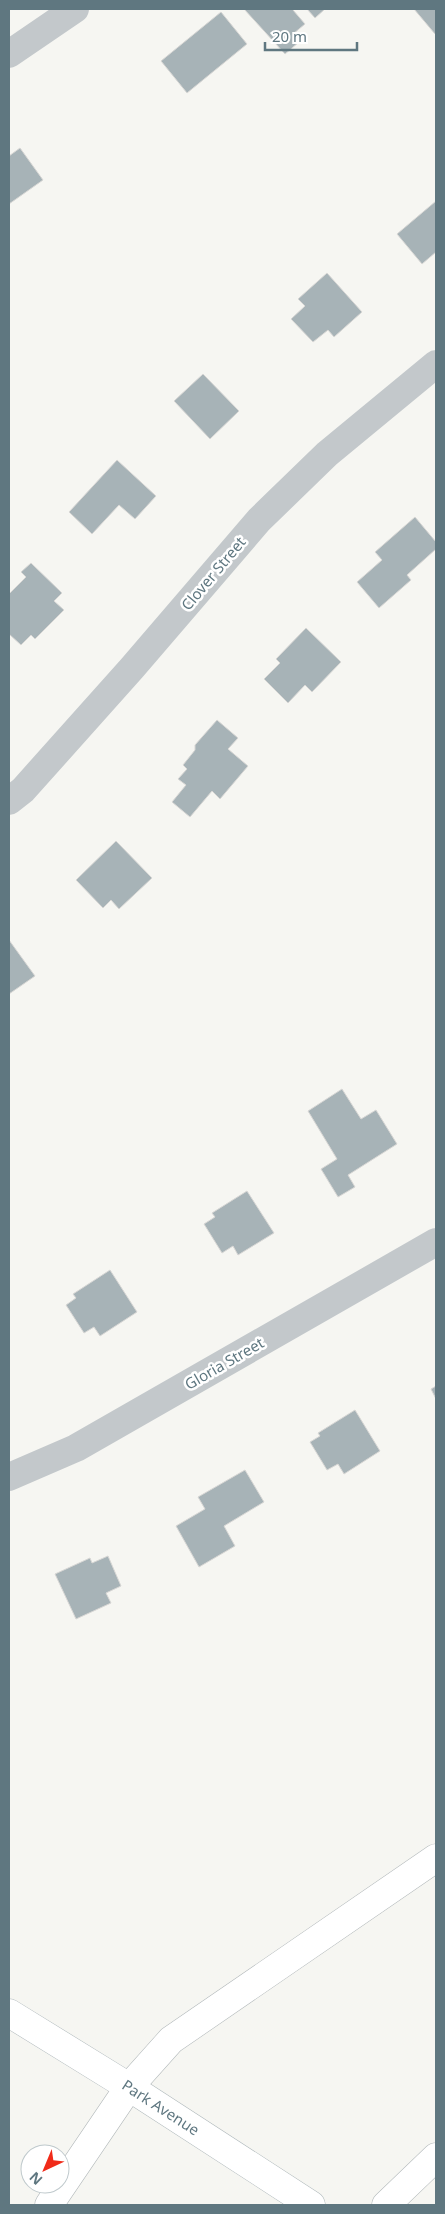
<svg xmlns="http://www.w3.org/2000/svg" width="445" height="2214" font-family="'Noto Sans',sans-serif">
<style>
.building{fill:#a7b3b7;stroke:#d8d7d5}
.lines{fill:none;stroke-linecap:round;stroke-linejoin:round}
.secondary-casing{stroke:#b0b9bc;stroke-width:29}
.highway-casing{stroke:#b3b9bb;stroke-width:29}
.street{stroke:#c3c8cb;stroke-width:28}
.secondary{stroke:#fff;stroke-width:28}
.highway{stroke:#fff;stroke-width:28}
.labels{text-anchor:middle;dominant-baseline:central;stroke-width:5;stroke-linejoin:round;paint-order:stroke}
.street-label{font-size:15px;fill:#5f7780;stroke:#fff}
</style>
<rect width="100%" height="100%" fill="#f6f6f2"/>
<!-- building -->
<path class="building" d="M244,9H295L293,10L305,24L293,34L299,42L285,54Z
M307,9H325L315,18Z
M414,9H436V32L435,34Z
M221,12L247,44L187,93L161,61Z
M20,148L43,180L9,204V156Z
M436,201V252L422,264L397,234Z
M327,273L362,312L334,337L328,330L313,342L291,319L305,306L298,299Z
M203,374L239,411L210,439L174,401Z
M117,460L156,496L135,519L119,505L92,534L69,512Z
M415,517L436,542V549L407,575L411,580L379,608L357,582L382,560L375,552Z
M31,563L62,593L54,601L64,610L35,639L31,635L21,645L9,634V594L26,577L21,572Z
M306,628L341,662L312,692L305,685L288,703L264,679L280,663L276,659Z
M217,720L238,738L228,749L248,766L220,799L212,791L190,817L172,802L186,785L178,779L187,769L183,765L195,750V745Z
M116,841L152,878L119,909L111,900L103,908L76,880Z
M9,940L35,976L9,994Z
M342,1089L361,1119L376,1110L397,1144L348,1175L355,1187L338,1197L321,1169L337,1159L308,1111Z
M247,1191L274,1233L238,1255L233,1246L222,1253L204,1224L215,1217L212,1213Z
M110,1270L137,1312L100,1336L94,1327L84,1333L66,1305L76,1298L73,1294Z
M436,1386V1399L431,1389Z
M355,1410L380,1451L344,1474L338,1464L327,1470L310,1442L320,1436L318,1433Z
M245,1470L264,1502L224,1526L235,1546L199,1567L176,1526L205,1509L198,1497Z
M108,1556L121,1586L106,1593L111,1603L76,1619L55,1574L90,1558L92,1563Z"/>
<g class="lines">
<!-- secondary casing -->
<g class="secondary-casing">
<path id="secondary" d="M9,2013L129,2087L311,2205"/>
</g>
<!-- highway casing -->
<g class="highway-casing">
<path id="highway" d="M49,2205L129,2087L171,2040L436,1858
M386,2205L436,2157"/>
</g>
<!-- street -->
<path class="street" d="M9,54L75,9
M9,801L23,790L132,668L259,520L327,454L436,364
M9,1477L76,1448L436,1242"/>
<!-- secondary -->
<use href="#secondary" class="secondary"/>
<!-- highway -->
<use href="#highway" class="highway"/>
</g>
<g class="labels">
<!-- street labels -->
<g class="street-label">
<text transform="translate(213 573) rotate(-50)">Clover Street</text>
<text transform="translate(224 1363) rotate(-30)">Gloria Street</text>
<text transform="translate(161 2107) rotate(33)">Park Avenue</text>
</g>
</g>
<!-- border -->
<rect width="445" height="2214" fill="none" stroke="#5f7780" stroke-width="20"/>
<!-- north arrow -->
<g transform="translate(45 2169) rotate(224)"><circle r="24" fill="#ffffff" stroke="#bfc9cc"/>
<path d="M0-4L9 19L0 12L-9 19Z" fill="#f02b19"/>
<text y="-8" font-size="14" font-weight="bold" text-anchor="middle" fill="#5f7780">N</text>
</g>
<!-- scale -->
<path d="M265 42v8h92v-8" fill="none" stroke="#5f7780" stroke-width="2.5"/>
<text x="272" y="42" font-size="15" fill="#5f7780" stroke="#ffffff" stroke-width="4" paint-order="stroke">20 m</text>
</svg>
